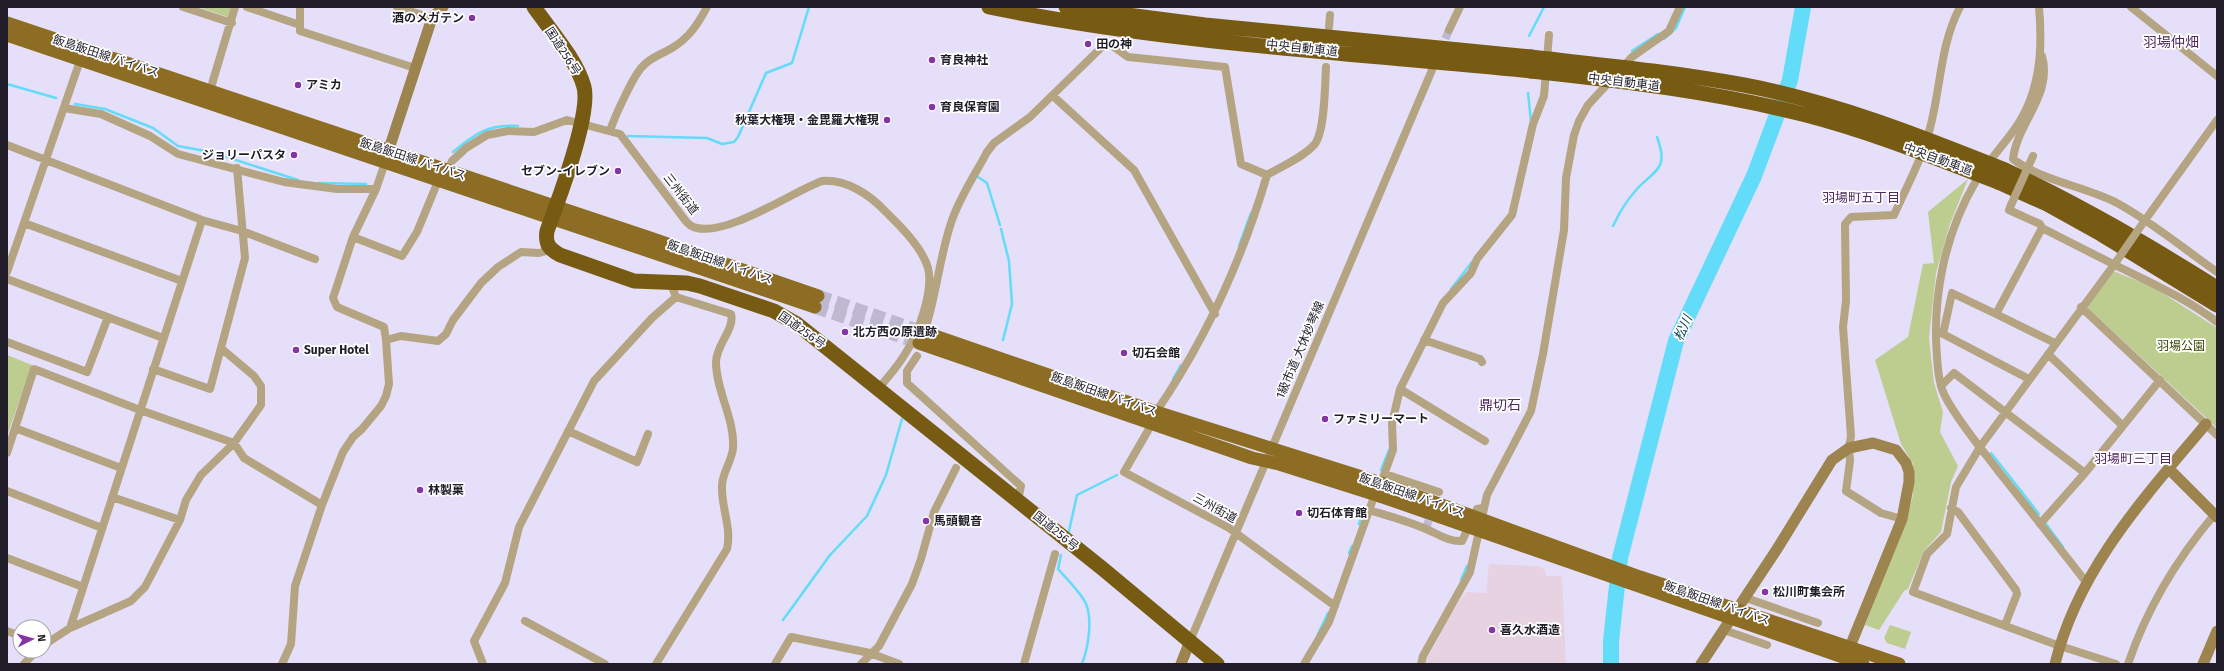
<svg xmlns="http://www.w3.org/2000/svg" width="2224" height="671" font-family="'Fira Sans','Noto Sans JP',sans-serif">
<style>
.industrial{fill:#e7d2e1}
.green{fill:#bdcd90}
.lines{fill:none;stroke-linecap:round;stroke-linejoin:round}
.stream{stroke:#62dcf8;stroke-width:2.5}
.river{stroke:#62dcf8;stroke-width:16}
.street-tunnel{stroke:#beb8d0;stroke-width:8;stroke-dasharray:8 4;stroke-linecap:butt}
.primary-tunnel{stroke:#beb8d0;stroke-width:13;stroke-dasharray:13 6;stroke-linecap:butt}
.street{stroke:#b4a481;stroke-width:8}
.secondary{stroke:#9d844e;stroke-width:11}
.primary{stroke:#8c6d23;stroke-width:13}
.highway{stroke:#775b13;stroke-width:15}
.street-bridge{stroke:#b4a481;stroke-width:8}
.primary-bridge{stroke:#8c6d23;stroke-width:13}
.highway-bridge{stroke:#775b13;stroke-width:15}
.poi-dot{fill:#8435a5;stroke:#fff;stroke-width:1.5}
.labels{text-anchor:middle;dominant-baseline:central;stroke-width:3.5;stroke-linejoin:round;paint-order:stroke}
.poi-label{font-size:12px;font-weight:bold;fill:#201d29;stroke:#fff;text-anchor:start}
.street-label{font-size:12px;fill:#201d29;stroke:#fff}
.park-label{font-size:12px;fill:#394501;stroke:#fff}
.neighbourhood-label{font-size:13px;fill:#512b62;stroke:#fff}
.water-label{font-size:13px;font-style:italic;fill:#0b434f;stroke:#fff}
.quarter-label{font-size:14px;fill:#512b62;stroke:#fff}
</style>
<rect width="100%" height="100%" fill="#e5dffa"/>
<!-- industrial -->
<path class="industrial" d="M1489,564L1539,566L1545,570L1546,576H1562L1566,664H1425L1452,612L1466,592L1486,593Z"/>
<!-- green -->
<path class="green" d="M198,7H231L228,17Z
M1968,179L1950,224L1936,273L1929,338L1934,383L1943,412L1940,432L1958,466L1951,482L1941,532L1924,551L1908,589L1904,591L1879,630L1865,625L1908,514L1913,495V464L1901,444L1875,360L1908,337L1923,264L1934,263L1928,212Z
M2113,271L2153,287L2217,328V428L2088,308L2089,304Z
M7,355L32,365L7,436Z
M1890,625L1911,632L1905,649L1887,643L1884,638Z"/>
<g class="lines">
<!-- stream -->
<path class="stream" d="M1529,36L1544,7
M1664,39L1676,28L1685,7
M1632,51L1658,34
M7,84L56,98
M1528,93L1531,121
M75,104L105,109L153,128L178,146L211,152L298,180
M628,136L707,138L722,144L734,142L738,137L766,73L792,63L809,7
M453,152C475,134 488,124 518,126
M978,177L987,183L1000,225
M319,183L366,184
M1613,226C1619,213 1627,200 1637,189C1656,169 1669,169 1657,137
M1001,229L1009,261L1012,304L1003,340
M1239,246L1251,213
M1451,289L1472,262
M1173,379L1181,365
M1991,453L2039,514
M1381,470L1389,450
M1359,524L1364,507
M2046,524L2063,547
M1069,531L1077,495L1117,475
M1349,553L1352,546
M1061,555L1058,569C1067,579 1077,589 1084,600C1094,616 1088,648 1082,664
M1461,580L1467,566
M783,620L830,555L867,516L886,475L902,419
M1318,634L1328,613"/>
<!-- river -->
<path class="river" d="M1611,664V641L1620,558L1676,341L1754,176L1790,80L1803,7"/>
<!-- street-tunnel -->
<path class="street-tunnel" d="M1441,50L1449,30
M1426,528L1439,492"/>
<!-- primary-tunnel -->
<path class="primary-tunnel" d="M818,296L923,332
M815,307L919,343"/>
<!-- street -->
<path class="street" d="M183,7L232,23
M247,7L300,25
M300,7V31L415,68
M397,7L432,18
M2039,7C2043,52 2040,97 2011,134C1999,150 1986,164 1976,181C1945,233 1932,297 1937,357C1938,370 1939,386 1946,398C1960,424 1981,448 1999,472C2028,508 2057,545 2086,582
M2131,7L2217,76
M1329,27L1330,15
M1449,30L1460,7
M2042,56C2053,95 2017,123 2013,159C2042,181 2084,186 2117,203C2152,222 2184,249 2217,272
M1622,68L1632,57L1669,31L1680,7
M209,94L235,7
M1053,96L1134,170L1215,314
M64,108L101,114L150,136L178,154L284,182L337,189H376L385,163
M610,131C614,118 634,74 643,66C651,57 662,54 672,48C689,38 698,24 707,7
M7,145L202,220L242,231L315,259
M448,170L452,161L466,148L487,135L508,131L534,132L567,120L620,134L685,220C688,224 691,227 697,228C730,235 790,193 822,181C847,179 870,195 886,212C901,227 922,247 928,268C934,290 918,335 905,354C898,366 888,377 879,388
M2011,205L2009,210L2040,224L2042,228
M24,223L182,281
M2143,223L2217,120
M353,237L376,189
M2116,262L1980,447L1956,487L1947,534L1927,554L1913,592L2060,646L2116,664
M7,272L82,55
M7,279L163,338
M2081,307L2217,435
M1996,314L1952,293L1943,334L2029,379
M927,323C937,290 940,256 951,223C959,198 975,175 987,152L994,143L1030,117L1107,42L1128,57L1225,67L1241,164L1267,175
M386,340L384,327L337,307L333,298L353,237L402,256L417,232L436,186
M1424,340L1480,359L1482,362
M7,342L87,372L108,317
M2055,343L1996,314L2042,228C2066,240 2089,252 2113,264C2149,282 2184,297 2217,322
M2048,354L2122,425
M917,356L907,371V383L1021,486L1018,500
M153,369L210,389L245,258L237,168
M1941,386L1954,373L2085,473
M1400,389L1485,441
M1156,412C1206,339 1242,260 1267,175C1282,166 1302,158 1314,145C1325,134 1325,84 1326,67
M1153,422L1124,472L1229,528L1335,606
M15,428L121,468
M568,431L637,462L648,434
M7,453L34,369L140,410L234,443L244,458L322,505
M1385,474L1439,492
M1381,483L1393,450L1392,423L1400,389L1443,303L1471,273L1477,259L1512,215L1533,124L1544,96L1549,35
M7,491L102,528
M112,497L180,520
M1951,508L1958,512L2016,590L2017,594L2005,625
M1369,510C1388,516 1408,521 1426,529C1438,534 1449,542 1462,541L1477,509L1483,508
M1902,519L1881,513L1846,491L1850,461L1849,448L1851,436L1843,327L1846,301L1845,224L1851,217L1894,215C1907,186 1922,159 1930,128C1941,87 1940,45 1960,7
M2040,524L2085,473L2160,380
M7,558L83,587
M1746,598L1818,623
M525,621L605,664
M70,628L202,220
M1724,630L1767,645
M7,631L20,636
M1190,641L1432,70
M44,645L70,628L131,601L145,587L180,520L186,500L201,475L234,443L261,405V386L254,376L222,349
M24,664L36,651
M282,664L291,644L295,586L322,505L343,452L353,437L362,429L381,406L386,396L389,384L386,340L401,336L438,341L446,334L453,320L481,283L498,267L521,252L539,253L550,250
M483,664L474,641L505,583L519,527L594,381L652,318L676,297
M656,664L727,549C732,528 721,507 722,486C722,473 732,461 733,448C735,419 716,391 716,362C716,345 735,329 731,314L676,297L670,282
M775,664L791,637L870,653L899,664
M861,664L879,646L912,584L921,559L934,512L956,468
M1024,664L1055,554
M1304,664L1329,622L1375,494
M1421,664L1423,656L1470,572L1487,495L1531,411L1543,354L1564,230L1566,178L1574,135L1579,121L1588,105L1611,80
M2128,664C2147,608 2176,560 2214,515"/>
<!-- secondary -->
<path class="secondary" d="M386,158L432,18L443,7
M2169,469L2217,517
M1181,664L1190,641
M1701,664L1777,549L1832,460L1849,448L1873,443L1896,450L1906,463L1909,472V482L1902,519L1847,654
M2055,664C2078,569 2145,497 2206,424
M2203,664L2217,631"/>
<!-- primary -->
<path class="primary" d="M7,23L650,238L818,296
M7,35L815,307
M923,332L1156,412L1384,484
M919,343L1252,458L1279,464L1380,496
M1878,657L1899,664"/>
<!-- highway -->
<path class="highway" d="M534,7C550,30 577,60 584,87C591,115 558,201 547,231C545,244 549,249 560,255L634,281L687,283L700,286L774,311L797,324L1103,569L1217,664
M989,7C1167,43 1350,53 1531,71
M1066,7L1205,25L1531,57
M2005,170C2079,204 2148,245 2217,288
M1998,182L2047,204L2101,234L2217,305"/>
<!-- street-bridge -->
<path class="street-bridge" d="M2011,205L2033,156
M2116,262L2143,223"/>
<!-- primary-bridge -->
<path class="primary-bridge" d="M1384,484L1640,577L1878,657
M1380,496L1863,664"/>
<!-- highway-bridge -->
<path class="highway-bridge" d="M1531,57C1602,65 1673,72 1744,85C1834,102 1920,136 2005,170
M1531,71C1624,81 1716,92 1806,115C1872,132 1935,158 1998,182"/>
</g>
<!-- markers -->
<g class="poi-dot">
<circle cx="472" cy="18" r="4"/>
<circle cx="1088" cy="44" r="4"/>
<circle cx="932" cy="60" r="4"/>
<circle cx="298" cy="85" r="4"/>
<circle cx="932" cy="107" r="4"/>
<circle cx="887" cy="120" r="4"/>
<circle cx="294" cy="155" r="4"/>
<circle cx="618" cy="171" r="4"/>
<circle cx="845" cy="332" r="4"/>
<circle cx="296" cy="350" r="4"/>
<circle cx="1124" cy="353" r="4"/>
<circle cx="1325" cy="419" r="4"/>
<circle cx="420" cy="490" r="4"/>
<circle cx="1299" cy="513" r="4"/>
<circle cx="926" cy="521" r="4"/>
<circle cx="1765" cy="592" r="4"/>
<circle cx="1492" cy="630" r="4"/>
</g>
<g class="labels">
<!-- poi labels -->
<g class="poi-label">
<text x="464" y="18" text-anchor="end">酒のメガテン</text>
<text x="1096" y="44">田の神</text>
<text x="940" y="60">育良神社</text>
<text x="306" y="85">アミカ</text>
<text x="940" y="107">育良保育園</text>
<text x="879" y="120" text-anchor="end">秋葉大権現・金毘羅大権現</text>
<text x="286" y="155" text-anchor="end">ジョリーパスタ</text>
<text x="610" y="171" text-anchor="end">セブン-イレブン</text>
<text x="853" y="332">北方西の原遺跡</text>
<text x="304" y="350">Super Hotel</text>
<text x="1132" y="353">切石会館</text>
<text x="1333" y="419">ファミリーマート</text>
<text x="428" y="490">林製菓</text>
<text x="1307" y="513">切石体育館</text>
<text x="934" y="521">馬頭観音</text>
<text x="1773" y="592">松川町集会所</text>
<text x="1500" y="630">喜久水酒造</text>
</g>
<!-- street labels -->
<g class="street-label">
<text transform="translate(1302 48) rotate(6)">中央自動車道</text>
<text transform="translate(563 51) rotate(57)">国道256号</text>
<text transform="translate(106 56) rotate(18)">飯島飯田線 バイパス</text>
<text transform="translate(1624 82) rotate(7)">中央自動車道</text>
<text transform="translate(413 159) rotate(18)">飯島飯田線 バイパス</text>
<text transform="translate(1938 159) rotate(20)">中央自動車道</text>
<text transform="translate(681 194) rotate(52)">三州街道</text>
<text transform="translate(720 262) rotate(19)">飯島飯田線 バイパス</text>
<text transform="translate(802 330) rotate(35)">国道256号</text>
<text transform="translate(1300 350) rotate(-67)">1級市道 大休妙琴線</text>
<text transform="translate(1104 394) rotate(19)">飯島飯田線 バイパス</text>
<text transform="translate(1412 495) rotate(19)">飯島飯田線 バイパス</text>
<text transform="translate(1215 508) rotate(29)">三州街道</text>
<text transform="translate(1056 531) rotate(39)">国道256号</text>
<text transform="translate(1717 603) rotate(19)">飯島飯田線 バイパス</text>
</g>
<!-- park labels -->
<g class="park-label">
<text x="2181" y="346">羽場公園</text>
</g>
<!-- neighbourhood labels -->
<g class="neighbourhood-label">
<text x="1861" y="197">羽場町五丁目</text>
<text x="2133" y="458">羽場町三丁目</text>
</g>
<!-- water labels -->
<g class="water-label">
<text transform="translate(1683 328) rotate(-66)">松川</text>
</g>
<!-- quarter labels -->
<g class="quarter-label">
<text x="2171" y="42">羽場仲畑</text>
<text x="1500" y="405">鼎切石</text>
</g>
</g>
<!-- border -->
<rect width="2224" height="671" fill="none" stroke="#201d29" stroke-width="16"/>
<!-- north arrow -->
<g transform="translate(32 639) rotate(84)"><circle r="19" fill="#ffffff" stroke="#a6a5a9"/>
<path d="M0-3L7 15L0 10L-7 15Z" fill="#8435a5"/>
<text y="-6" font-size="11" font-weight="bold" text-anchor="middle" fill="#201d29">N</text>
</g>
</svg>
